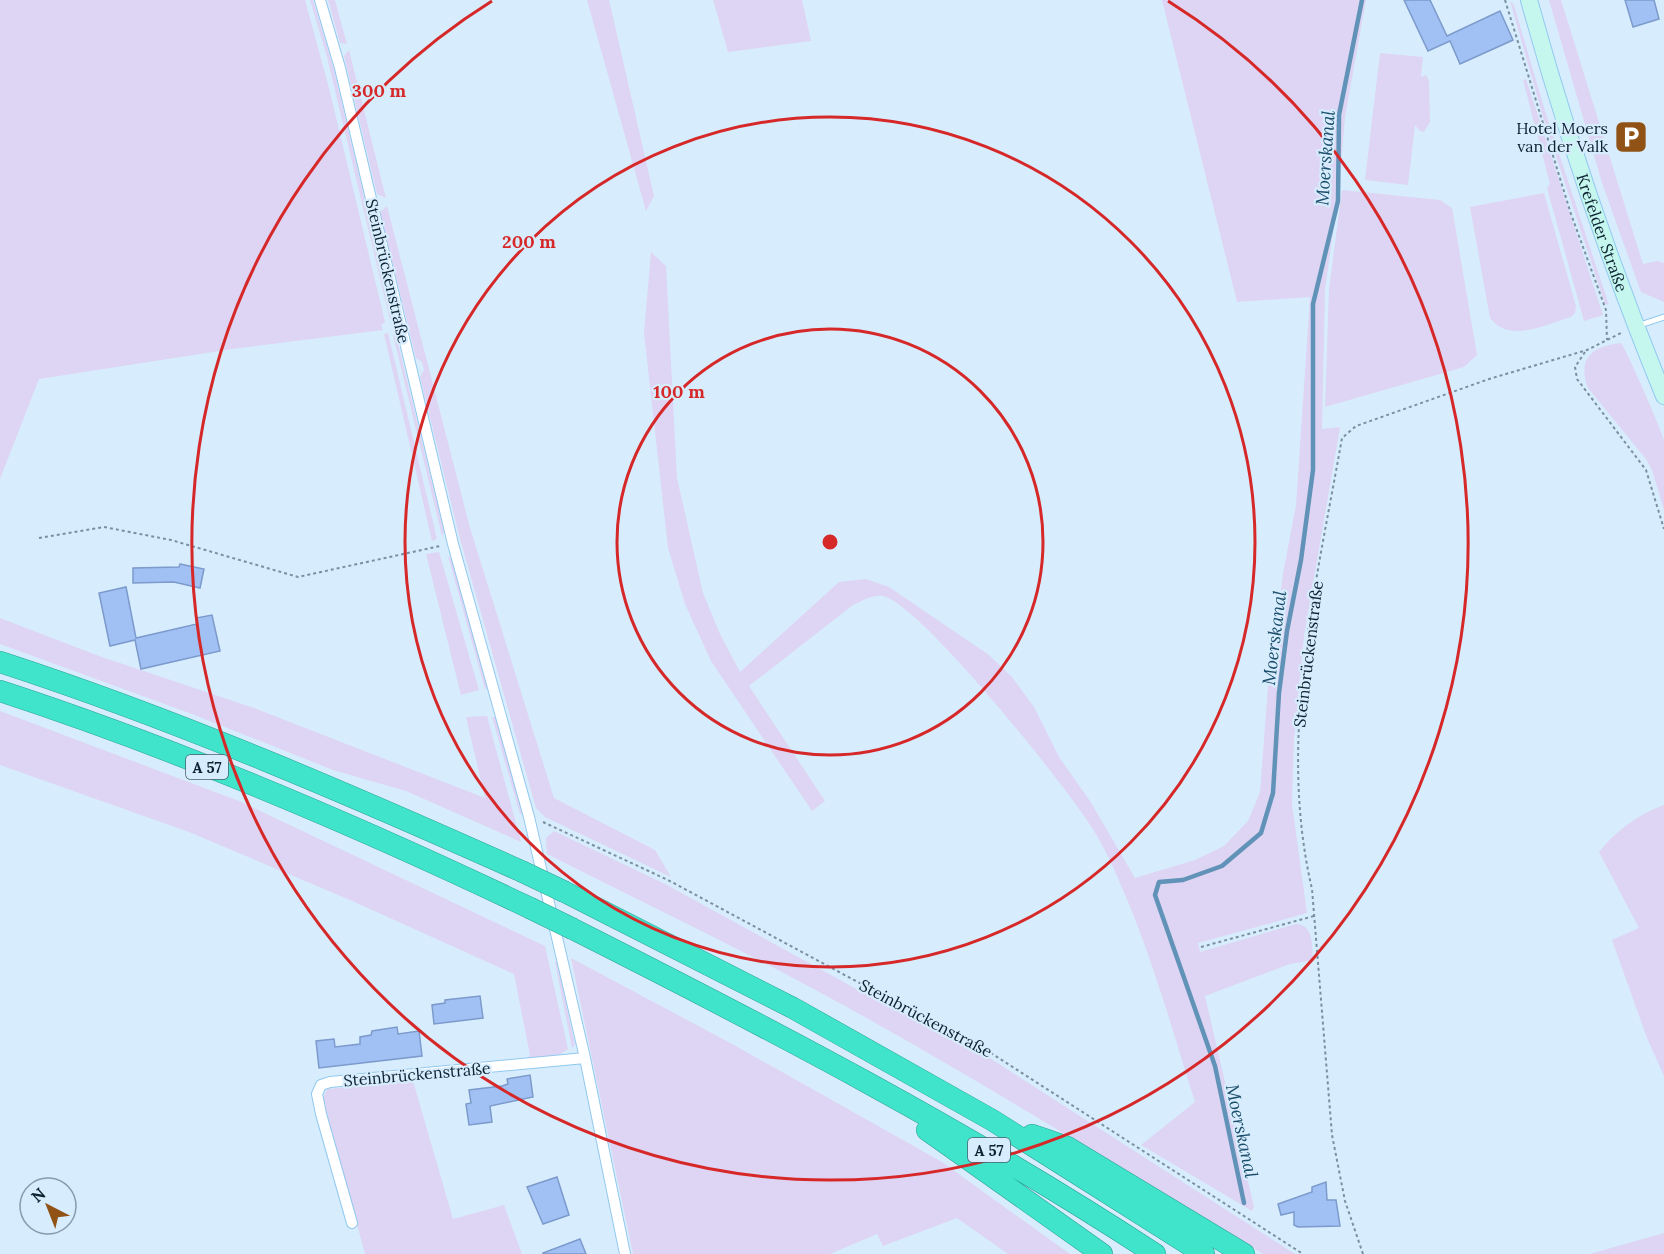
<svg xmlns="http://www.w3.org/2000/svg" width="1664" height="1254" font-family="Lora,serif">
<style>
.green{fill:#ded4f3}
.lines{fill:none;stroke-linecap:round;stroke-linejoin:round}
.stream{stroke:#6093b7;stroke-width:4.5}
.building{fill:#a1c1f4;stroke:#7c9acb;stroke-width:1.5}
.service-casing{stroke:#91c8ef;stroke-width:7}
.minor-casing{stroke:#91c8ef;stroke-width:12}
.secondary-casing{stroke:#91c8ef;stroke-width:18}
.motorway-casing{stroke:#2ea095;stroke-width:22}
.path{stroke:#7a90a0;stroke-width:2;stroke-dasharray:3 3;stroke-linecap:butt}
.service{stroke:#fff;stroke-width:5}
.minor{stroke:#fff;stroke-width:10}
.secondary{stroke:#c6f7ef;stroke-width:16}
.motorway{stroke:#40e4cb;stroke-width:21}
.motorway-bridge-casing{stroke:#2ea095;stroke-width:22;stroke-linecap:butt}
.motorway-bridge{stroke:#40e4cb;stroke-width:21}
.ring{fill:none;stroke:#d62828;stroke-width:3}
.labels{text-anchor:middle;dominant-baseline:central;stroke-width:4.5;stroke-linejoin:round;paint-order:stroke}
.shield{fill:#d7edfe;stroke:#495f6e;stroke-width:1.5}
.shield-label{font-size:15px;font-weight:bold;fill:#0c2231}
.poi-label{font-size:16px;fill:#0c2231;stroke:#d7edfe;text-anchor:end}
.street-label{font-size:16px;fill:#0c2231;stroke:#d7edfe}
.water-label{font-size:18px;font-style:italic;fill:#1c4d6b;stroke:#d7edfe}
.centre{fill:#d62828;stroke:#d7edfe;stroke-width:3}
.ring-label{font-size:18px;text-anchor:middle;font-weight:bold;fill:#d62828;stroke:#d7edfe;stroke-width:4.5;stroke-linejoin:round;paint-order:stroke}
</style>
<rect width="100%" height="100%" fill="#d7edfe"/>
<!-- green -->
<path class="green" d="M0,0H305L329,88L385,322L381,325L383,330L232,349L39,379L0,479Z
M310,0H313L333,66L393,317L390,320L327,57Z
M328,0H335L347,44L340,43Z
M587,0H609L654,196L646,211Z
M713,0H802L811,41L728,52Z
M1162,0H1366L1345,117L1339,189L1325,290L1322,429L1340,427L1304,636L1294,739L1292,804L1307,913L1198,943L1200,952L1296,924C1314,925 1312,946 1313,960L1290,964L1205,996L1254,1207L1252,1211L1141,1145L1195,1102C1172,1029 1151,953 1120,883C1113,866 1104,847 1094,831C1070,791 922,605 883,596C873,594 862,601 853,605L749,686L825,801L812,811L711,661L685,604L668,548L644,333L651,252L666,266L677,478L703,593L720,634L740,672L839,582L866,579L889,587L989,655L1012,677L1034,707L1059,757L1090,801L1135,878L1195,860L1224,846L1248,821L1260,792L1268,687L1283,574L1296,505L1310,297L1237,302Z
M1549,0H1561L1643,264L1657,261L1664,263V302L1641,292L1602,183Z
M1510,1L1514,5L1545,111L1609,305L1605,304L1544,120Z
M349,50L386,198L377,194L344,56Z
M1380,53L1423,57L1421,77L1426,75L1429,81L1430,122L1424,132L1420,131L1415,125L1408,185L1365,180Z
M1526,79L1603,315L1584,321L1547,188L1550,184L1523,80Z
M1342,190L1440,200L1452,208L1477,355L1464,367L1325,407L1329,289Z
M1544,193L1576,306L1575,313L1571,317C1546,324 1509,344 1490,318L1470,207Z
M387,206L470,528L554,798L655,850L671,877L545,817L536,808L459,535L420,377L424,370L422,362L416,358L380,212Z
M388,333L437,539L432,541L384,334Z
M393,335H396L444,531L442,536Z
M1621,343C1626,349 1662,431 1664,440C1664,462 1664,488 1664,510L1652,470L1646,459L1588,388C1577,359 1592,346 1621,343Z
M439,552L479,690L461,695L426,554Z
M448,556L452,559L488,688L485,689Z
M0,618L99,656L254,708L485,798L466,717L487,716L521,842L406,791L333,770L192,714L0,644Z
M0,711L239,801L545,946L568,1049L559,1055L526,1059L530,1055L514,974L350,900L189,832L0,765Z
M492,717H496L523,814H520Z
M1664,805V1076L1647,1038L1612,940L1639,928L1599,852C1616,831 1638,814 1664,805Z
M554,831L665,884L882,1003L960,1039L1295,1254H1263C1127,1173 993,1088 854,1011C754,955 650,906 547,854L546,838Z
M571,958L734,1045L942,1162L1070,1254H1008L957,1218L883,1246L877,1234L830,1254H633Z
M557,961L575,1045L572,1048L555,962Z
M413,1081L453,1219L504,1205L522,1254H365L323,1098L327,1089Z
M1664,1233V1254H1590L1593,1253Z"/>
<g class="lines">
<!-- stream -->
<path class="stream" d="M1244,1203L1215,1066L1155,895L1159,882L1183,880L1222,866L1261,833L1273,793L1279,693L1287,631L1301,560L1313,470V304L1338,201L1339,115L1362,0"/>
</g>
<!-- building -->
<path class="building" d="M1404,0H1430L1447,36L1500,11L1513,40L1460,64L1450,41L1428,51Z
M1625,0H1654L1659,19L1633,27Z
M180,564L204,569L200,588L174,582L133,583V568L179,567Z
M126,587L136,638L197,624L196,618L212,615L220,651L141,669L135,640L110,646L99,593Z
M480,996L483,1018L434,1024L432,1005L445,1003V1000Z
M397,1027L398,1034L419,1031L422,1056L319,1068L316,1041L334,1039L335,1047L360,1044V1037L371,1035L372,1031Z
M530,1075L533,1097L490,1106L492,1122L469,1125L466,1104L471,1103L469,1090L502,1086L508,1084L507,1079Z
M557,1177L569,1215L543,1224L527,1187Z
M1326,1182L1327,1200H1336L1340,1226L1298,1227L1294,1225V1212L1281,1215L1278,1204L1312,1192V1187Z
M580,1239L586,1254H543V1253Z"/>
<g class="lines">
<!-- service casing -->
<g class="service-casing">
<path id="service" d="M1640,325L1664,317"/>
</g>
<!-- minor casing -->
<g class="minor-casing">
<path id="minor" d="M320,0L340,68L453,544L529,817L585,1058L625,1254
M352,1223L321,1114L317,1094L321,1085L330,1082L585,1058"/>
</g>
<!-- secondary casing -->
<g class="secondary-casing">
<g id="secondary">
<path id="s1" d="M1529,0C1566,134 1611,267 1664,396"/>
</g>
</g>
<!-- motorway casing -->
<g class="motorway-casing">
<path id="motorway" d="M0,662C178,720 351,795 521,871
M0,691C181,750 358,826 530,908
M565,892L793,1008L992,1120L1204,1254
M573,929C771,1029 969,1132 1155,1254
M927,1130L1102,1254
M1032,1135L1067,1147L1244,1254"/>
</g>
<!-- path -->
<path class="path" d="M1505,0L1571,214L1606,310L1607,340
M1585,352L1575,367L1577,379L1646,470L1664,529
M39,538L104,527L171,540L298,577L440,546
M543,822L668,880L921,1016L963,1035L1303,1254
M1201,947L1314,916
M1363,1254L1345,1201L1332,1135L1312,889C1277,739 1316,586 1342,438L1356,426L1489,379L1587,350L1623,332"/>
<!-- service -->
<use href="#service" class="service"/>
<!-- minor -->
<use href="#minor" class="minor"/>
<!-- secondary -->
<use href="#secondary" class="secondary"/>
<!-- motorway -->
<use href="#motorway" class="motorway"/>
<!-- motorway-bridge casing -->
<g class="motorway-bridge-casing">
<path id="motorway-bridge" d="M521,871L565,892
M530,908L573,929"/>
</g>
<!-- motorway-bridge -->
<use href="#motorway-bridge" class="motorway-bridge"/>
</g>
<!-- distance rings -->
<g class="ring">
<circle cx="830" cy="542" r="213"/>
<circle cx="830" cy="542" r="425"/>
<path d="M1168 1A638 638 0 1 1 492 1"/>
</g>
<!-- icons -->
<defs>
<g id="parking-square" transform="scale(1.725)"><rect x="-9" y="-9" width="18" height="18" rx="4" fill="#905315" stroke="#d7edfe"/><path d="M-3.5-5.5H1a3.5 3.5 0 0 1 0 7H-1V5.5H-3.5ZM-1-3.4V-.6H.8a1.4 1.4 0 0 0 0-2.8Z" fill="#fff"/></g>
</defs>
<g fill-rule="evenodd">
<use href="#parking-square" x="1631" y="137"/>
</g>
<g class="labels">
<!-- shield labels -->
<g class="shield">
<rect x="186" y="755" width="42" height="24" rx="4.5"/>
<rect x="968" y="1138" width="42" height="24" rx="4.5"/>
</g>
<g class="shield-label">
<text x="207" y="767">A 57</text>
<text x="989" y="1150">A 57</text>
</g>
<!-- poi labels -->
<g class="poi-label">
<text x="1608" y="128">Hotel Moers<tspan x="1608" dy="18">van der Valk</tspan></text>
</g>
<!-- street labels -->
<g class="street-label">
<text stroke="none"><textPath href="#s1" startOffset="244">Krefelder Straße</textPath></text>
<text transform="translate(388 271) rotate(77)">Steinbrückenstraße</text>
<text transform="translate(1308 654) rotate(-83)">Steinbrückenstraße</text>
<text transform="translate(926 1018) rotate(28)">Steinbrückenstraße</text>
<text transform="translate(417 1074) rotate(-5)">Steinbrückenstraße</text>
</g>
<!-- water labels -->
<g class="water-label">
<text transform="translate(1325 158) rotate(-86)">Moerskanal</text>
<text transform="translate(1274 638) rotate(-83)">Moerskanal</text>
<text transform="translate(1242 1131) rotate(78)">Moerskanal</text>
</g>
</g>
<circle cx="830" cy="542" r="9" class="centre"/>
<g class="ring-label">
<text x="379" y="97">300 m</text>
<text x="529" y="248">200 m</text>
<text x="679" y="398">100 m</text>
</g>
<!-- north arrow -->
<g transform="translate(48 1206) rotate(318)"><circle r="28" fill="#d7edfe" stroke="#869cac" stroke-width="1.5"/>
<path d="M0-4.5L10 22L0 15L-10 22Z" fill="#905315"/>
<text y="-9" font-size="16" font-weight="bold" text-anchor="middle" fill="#0c2231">N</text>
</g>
</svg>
